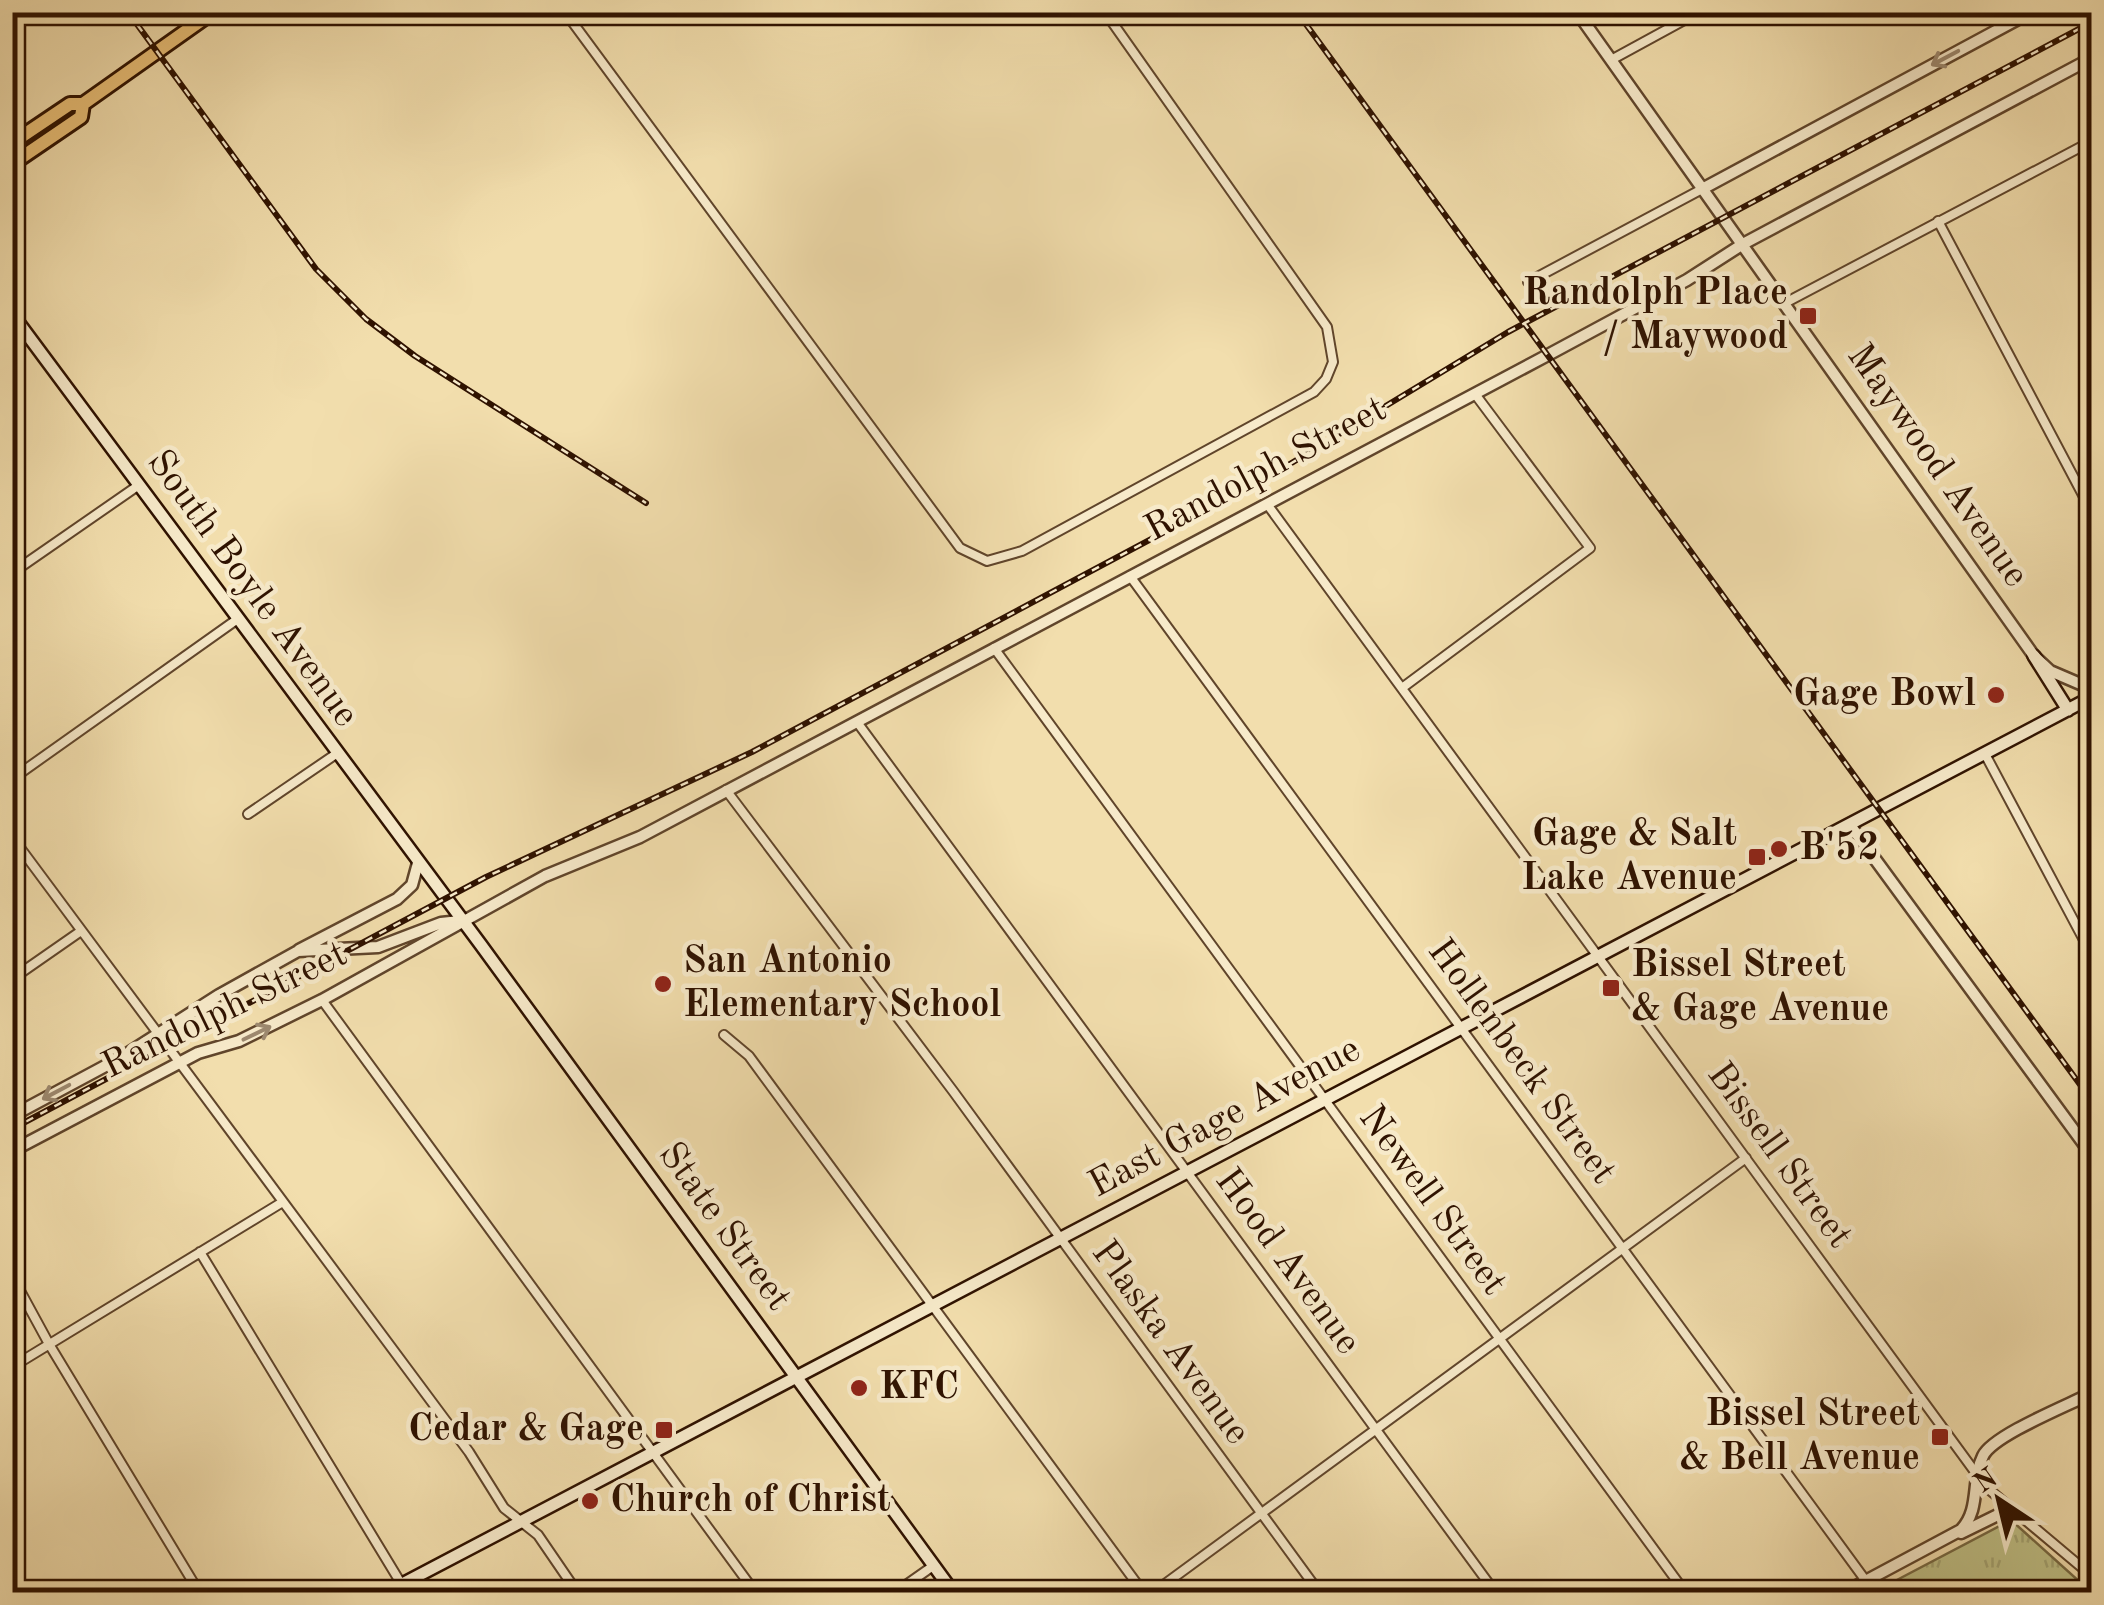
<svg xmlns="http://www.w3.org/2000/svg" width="2104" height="1605" font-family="'Old Standard TT',serif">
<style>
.park{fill:url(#park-tufts);stroke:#776943;stroke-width:2.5}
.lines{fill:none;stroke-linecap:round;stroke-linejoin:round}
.minor-casing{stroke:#60452b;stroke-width:12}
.tertiary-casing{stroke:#60452b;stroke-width:15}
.secondary-casing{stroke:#2f1200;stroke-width:16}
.primary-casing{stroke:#2f1200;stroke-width:18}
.minor{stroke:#f7eaca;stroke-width:8}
.tertiary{stroke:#f7eaca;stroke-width:10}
.secondary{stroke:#f7eaca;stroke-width:11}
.primary{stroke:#e9bf76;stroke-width:12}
.rail-casing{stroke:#2f1200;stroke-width:6}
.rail{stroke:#f7eaca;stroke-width:2.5;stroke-dasharray:8;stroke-linecap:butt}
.oneway{stroke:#9d896f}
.poi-dot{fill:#8f2418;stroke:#f7eaca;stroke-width:4}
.labels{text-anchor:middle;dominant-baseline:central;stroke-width:9;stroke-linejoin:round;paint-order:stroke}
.poi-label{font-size:38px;font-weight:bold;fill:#2f1200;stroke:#f7eaca;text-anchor:end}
.street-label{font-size:38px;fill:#2f1200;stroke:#f7eaca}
</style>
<defs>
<pattern id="park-tufts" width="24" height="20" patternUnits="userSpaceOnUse" patternTransform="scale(2.5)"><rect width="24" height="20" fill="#bfc086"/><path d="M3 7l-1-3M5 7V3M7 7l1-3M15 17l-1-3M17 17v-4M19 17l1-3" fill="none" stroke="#a4a472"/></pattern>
</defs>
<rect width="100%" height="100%" fill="#f2dead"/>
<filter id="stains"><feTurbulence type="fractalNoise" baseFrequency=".002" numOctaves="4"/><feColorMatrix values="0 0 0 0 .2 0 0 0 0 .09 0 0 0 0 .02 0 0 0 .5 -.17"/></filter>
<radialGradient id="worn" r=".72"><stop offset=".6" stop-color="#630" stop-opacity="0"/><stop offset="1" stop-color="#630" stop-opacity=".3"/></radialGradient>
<!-- park -->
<path class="park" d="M2011,1520L2091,1592H1874Z"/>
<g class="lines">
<!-- minor casing -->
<g class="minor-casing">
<path id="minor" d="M565,12L960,548L987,561L1022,551L1314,392L1326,379L1333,362L1327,327L1105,12
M1611,60L1699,12
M2083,146L2092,162
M1938,221L2092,512
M1528,282L1704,188
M1785,303L2092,141
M1267,504L1986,1487L2092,1576
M12,573L139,485
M1130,576L1866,1581
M994,648L1685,1592
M1402,688L1590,548L1475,394
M857,722L1495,1592
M1985,754L2092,955
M12,779L239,618
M726,790L953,1091L1319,1592
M248,814L336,754
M12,837L469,1452L504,1508L538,1535L577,1592
M12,979L81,931
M322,1000L755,1592
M724,1035L749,1056L1143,1592
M200,1252L402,1585
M12,1276L49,1344L199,1592
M12,1367L281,1203
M896,1592L933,1566
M1154,1592L1746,1158"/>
</g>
<!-- tertiary casing -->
<g class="tertiary-casing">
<path id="tertiary" d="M1577,12L2034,656L2050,671L2092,689
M1704,188L2031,12
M1850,825L2092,1155
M299,950L397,899L412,885L418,863
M12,1116L122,1057L219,995L298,951L378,947L441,923L460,921
M12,1151L198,1053L239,1041L322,1000L545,876L640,837L1546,356L1687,280L1743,244L2092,58
M1961,1533L2010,1509
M1845,1592L1961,1530C1981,1509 1971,1480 1983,1456C1993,1435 2069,1405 2092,1393"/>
</g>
<!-- secondary casing -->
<g class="secondary-casing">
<path id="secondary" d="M12,314L481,945L953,1592
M2034,656L2068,710
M387,1592L2092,697"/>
</g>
<!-- primary casing -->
<g class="primary-casing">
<path id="primary" d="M12,143L70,104H83L213,12
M12,164L81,117L83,104"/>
</g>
<!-- minor -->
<use href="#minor" class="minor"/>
<!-- tertiary -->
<use href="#tertiary" class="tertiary"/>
<!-- secondary -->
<use href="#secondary" class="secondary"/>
<!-- primary -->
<use href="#primary" class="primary"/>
<!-- rail casing -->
<g class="rail-casing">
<path id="rail" d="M128,12L316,269L366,319L415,356L646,503
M1297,12L2092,1101
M12,1129L486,877L752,752L1275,473L1508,332L2092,22"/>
</g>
<!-- rail -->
<use href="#rail" class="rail"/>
</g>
<!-- one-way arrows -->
<defs><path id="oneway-shaft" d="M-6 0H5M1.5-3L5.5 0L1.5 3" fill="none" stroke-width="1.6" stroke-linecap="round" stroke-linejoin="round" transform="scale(2.5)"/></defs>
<g class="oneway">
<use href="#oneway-shaft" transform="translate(1945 58) rotate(152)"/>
<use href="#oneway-shaft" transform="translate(257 1033) rotate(-26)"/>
<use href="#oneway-shaft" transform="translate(56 1092) rotate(152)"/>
</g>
<!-- markers -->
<g class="poi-dot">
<rect x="1798" y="306" width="20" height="20" rx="5"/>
<circle cx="1996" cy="695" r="10"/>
<circle cx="1779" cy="849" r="10"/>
<rect x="1747" y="847" width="20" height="20" rx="5"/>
<circle cx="663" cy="984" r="10"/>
<rect x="1601" y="978" width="20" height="20" rx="5"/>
<circle cx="859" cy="1388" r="10"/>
<rect x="654" y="1420" width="20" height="20" rx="5"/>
<rect x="1930" y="1427" width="20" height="20" rx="5"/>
<circle cx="590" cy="1501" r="10"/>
</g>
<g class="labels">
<!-- poi labels -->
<g class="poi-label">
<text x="1788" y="294">Randolph Place<tspan x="1788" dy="44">/ Maywood</tspan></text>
<text x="1976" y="695">Gage Bowl</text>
<text x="1737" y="835">Gage &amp; Salt<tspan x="1737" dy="44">Lake Avenue</tspan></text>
<text x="1799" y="849" text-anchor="start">B'52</text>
<text x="683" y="962" text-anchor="start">San Antonio<tspan x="683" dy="44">Elementary School</tspan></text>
<text x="1631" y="966" text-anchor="start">Bissel Street<tspan x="1631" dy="44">&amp; Gage Avenue</tspan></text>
<text x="879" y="1388" text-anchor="start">KFC</text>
<text x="1920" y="1415">Bissel Street<tspan x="1920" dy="44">&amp; Bell Avenue</tspan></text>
<text x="644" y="1430">Cedar &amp; Gage</text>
<text x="610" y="1501" text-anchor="start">Church of Christ</text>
</g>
<!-- street labels -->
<g class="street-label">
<text transform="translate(1937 466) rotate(55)">Maywood Avenue</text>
<text transform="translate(1266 470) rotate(-28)">Randolph Street</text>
<text transform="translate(252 589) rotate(54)">South Boyle Avenue</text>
<text transform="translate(225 1011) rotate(-26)">Randolph Street</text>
<text transform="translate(1521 1062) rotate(54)">Hollenbeck Street</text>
<text transform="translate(1225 1118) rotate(-28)">East Gage Avenue</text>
<text transform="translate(1779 1156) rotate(54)">Bissell Street</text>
<text transform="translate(1432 1201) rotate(54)">Newell Street</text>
<text transform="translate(724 1227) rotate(54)">State Street</text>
<text transform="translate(1287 1262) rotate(54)">Hood Avenue</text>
<text transform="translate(1170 1343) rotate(54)">Plaska Avenue</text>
</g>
</g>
<!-- margin -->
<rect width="2104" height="1605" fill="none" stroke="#f2dead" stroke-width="50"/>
<rect x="15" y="15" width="2074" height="1575" fill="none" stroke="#2f1200" stroke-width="5"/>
<rect x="25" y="25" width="2054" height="1555" fill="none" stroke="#2f1200" stroke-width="2.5"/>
<!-- north arrow -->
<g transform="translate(1999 1500) rotate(325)" stroke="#f7eaca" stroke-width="8" paint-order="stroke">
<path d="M0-8L18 38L0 25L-18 38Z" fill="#2f1200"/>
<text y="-15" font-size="28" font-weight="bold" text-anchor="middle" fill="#2f1200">N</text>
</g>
<rect width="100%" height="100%" filter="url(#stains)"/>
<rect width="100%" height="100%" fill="url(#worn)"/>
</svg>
